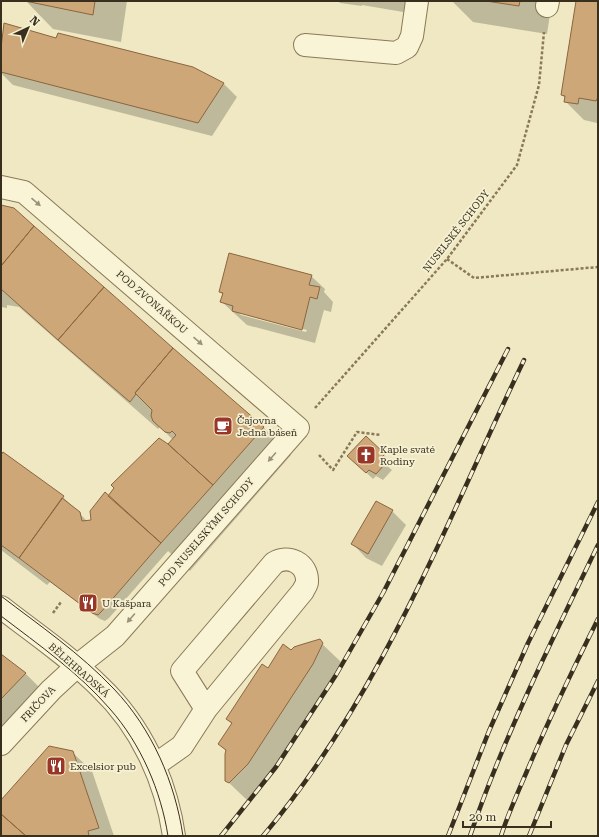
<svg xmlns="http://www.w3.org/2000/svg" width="599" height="837" font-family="'Roboto Serif',serif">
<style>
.shadow{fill:#0003;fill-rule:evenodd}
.building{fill:#cea778;stroke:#8a663f}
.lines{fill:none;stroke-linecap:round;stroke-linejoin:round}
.minor-casing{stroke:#8a7959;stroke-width:24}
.path{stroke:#8a7959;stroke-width:2.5;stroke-dasharray:3 2;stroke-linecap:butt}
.minor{stroke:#faf4d7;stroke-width:22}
.tram{stroke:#392f1e;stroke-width:1}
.rail-casing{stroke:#392f1e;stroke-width:4.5}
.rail{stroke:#f6f1d3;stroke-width:3;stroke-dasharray:9;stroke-linecap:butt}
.oneway{fill:#9a927a}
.labels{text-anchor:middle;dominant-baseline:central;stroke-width:3.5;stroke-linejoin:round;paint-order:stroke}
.street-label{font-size:10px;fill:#392f1e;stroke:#f6f1d3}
.poi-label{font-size:10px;fill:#392f1e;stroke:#f6f1d3;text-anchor:start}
</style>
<rect width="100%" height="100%" fill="#efe8c3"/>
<!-- shadow -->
<path class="shadow" d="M26,1H127L121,42L53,29Z
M338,1H417L415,14L362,5V6L340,3Z
M452,1H552L547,34L473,22Z
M577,1H598L597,123L584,120L565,101L566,99L562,95Z
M57,39L193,68L224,84L237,97L212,136L13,85L1,73V41L3,43Z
M1,207L263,427L291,455L190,571L168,551L109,618L105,621L100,619L50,582L47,585L1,550V451L63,497L87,521H92L108,497L173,440L160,427L158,429L19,307L7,305V308L1,307Z
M311,276L325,289L324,292L333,302L331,312L324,310L315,343L247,325L222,302L223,295L220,292ZM238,312L307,330L306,332L241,315Z
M366,437L391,462L387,466L392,470L383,480L376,476L373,479L355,462Z
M392,511L406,525L382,566L366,558L353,544Z
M319,641L341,662L331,683L266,783L248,801L226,780L227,752L219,744L232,724L227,719L268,669L291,652Z
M1,654L25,673L48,696L1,747Z
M72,752L92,771L114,836H1V801Z"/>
<!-- building -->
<path class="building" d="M25,1H95L93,15Z
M486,1H520L519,6Z
M576,1H598V97L596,101L579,98L578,104L564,102L565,96L561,95Z
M4,23L56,38L58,33L193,67L224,83L198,123L1,72V48Z
M1,205L14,208L34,226L1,266Z
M34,226L104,287L58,340L1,289V266Z
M229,253L312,275L309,285L320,287L317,299L310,297L302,330L232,311L233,306L220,302L223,293L219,292Z
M104,287L173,348L135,393L136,394L130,402L58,340Z
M173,348L264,427L213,485L168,444L176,435L172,431L170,433L165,432L153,421L151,416L152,410L135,393Z
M366,436L385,454L381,458L386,463L376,474L369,470L366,473L347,456Z
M159,438L168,444L213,485L161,543L108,496L114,488L111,485Z
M3,452L64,496L19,558L1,545V455Z
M105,492L161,543L102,611L98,615L92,613L19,558L62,498L80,512L82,521L91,520L90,511Z
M376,501L393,510L368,554L351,544Z
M320,639L323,643L313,664L248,764L229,783L225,781V754L226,750L218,744L232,723L226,719L262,664L268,668L283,644L291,650L294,647L300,645Z
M1,654L26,673L1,699Z
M49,746L73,751L99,828L88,831L89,836H26L1,814V800Z
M1,814L26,836H1Z"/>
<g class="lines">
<!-- minor casing -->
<g class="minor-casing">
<path id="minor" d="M547,6L548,1
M305,45L396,53L407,47L412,36L417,1
M1,187L24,192L298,428L115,636L77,666L51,690L1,744
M1,607C34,633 70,657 100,687C141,726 166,780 174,836
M155,765L182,746L206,709L303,591C304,588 307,585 307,582C308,563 288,554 274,563L182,671L206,709"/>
</g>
<!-- path -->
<path class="path" d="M447,259L474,278L598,267
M315,408L447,259L517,165L539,85L544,32
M319,455L333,470L357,432L381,435
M53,613L61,602"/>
<!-- minor -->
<use href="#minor" class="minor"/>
<!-- tram -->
<path class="tram" d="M1,596C39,625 81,654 114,689C152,729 175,782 183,836
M1,616C39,645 79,673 110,709C141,744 161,791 168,836"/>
<!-- rail casing -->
<g class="rail-casing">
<path id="rail" d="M221,836L276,767L336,675L383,593L508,349
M263,836C381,696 446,523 524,360
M448,836L489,731L528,643L598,502
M470,836C504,736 552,640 598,545
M501,836C508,814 518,792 527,771C549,719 573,669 598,619
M529,836L566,745L598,681"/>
</g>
<!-- rail -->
<use href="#rail" class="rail"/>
</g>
<!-- one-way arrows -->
<defs><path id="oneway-solid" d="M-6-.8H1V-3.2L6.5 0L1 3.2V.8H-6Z"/></defs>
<g class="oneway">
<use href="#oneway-solid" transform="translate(36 202) rotate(41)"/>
<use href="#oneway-solid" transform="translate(198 341) rotate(41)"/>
<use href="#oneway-solid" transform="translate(272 457) rotate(131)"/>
<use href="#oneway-solid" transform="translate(131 618) rotate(131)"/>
</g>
<!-- icons -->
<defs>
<g id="cafe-square" transform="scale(1)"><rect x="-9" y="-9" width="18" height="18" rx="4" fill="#9a3628" stroke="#f6f1d3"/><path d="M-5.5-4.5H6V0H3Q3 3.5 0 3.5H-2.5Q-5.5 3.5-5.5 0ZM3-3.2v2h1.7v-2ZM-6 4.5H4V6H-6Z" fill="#fff"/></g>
<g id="church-square" transform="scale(1)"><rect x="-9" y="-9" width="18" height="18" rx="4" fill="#9a3628" stroke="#f6f1d3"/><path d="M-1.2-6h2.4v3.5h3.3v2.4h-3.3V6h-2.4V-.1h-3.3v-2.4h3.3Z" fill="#fff"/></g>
<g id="restaurant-square" transform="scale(1)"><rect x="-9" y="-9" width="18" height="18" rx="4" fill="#9a3628" stroke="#f6f1d3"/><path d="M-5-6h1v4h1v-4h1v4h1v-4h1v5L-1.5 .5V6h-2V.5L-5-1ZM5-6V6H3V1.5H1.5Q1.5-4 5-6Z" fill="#fff"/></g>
</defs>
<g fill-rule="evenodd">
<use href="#cafe-square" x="223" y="426"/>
<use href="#church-square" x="366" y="455"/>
<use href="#restaurant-square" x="88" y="603"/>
<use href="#restaurant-square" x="56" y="766"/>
</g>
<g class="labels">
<!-- street labels -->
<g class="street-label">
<text transform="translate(456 231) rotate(-52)">NUSELSKÉ SCHODY</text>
<text transform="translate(152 302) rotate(41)">POD ZVONAŘKOU</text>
<text transform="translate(206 532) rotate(-49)">POD NUSELSKÝMI SCHODY</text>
<text transform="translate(79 670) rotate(41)">BĚLEHRADSKÁ</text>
<text transform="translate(38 704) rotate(-47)">FRIČOVA</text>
</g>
<!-- poi labels -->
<g class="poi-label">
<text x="237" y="420">Čajovna<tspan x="237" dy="12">Jedna báseň</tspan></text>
<text x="380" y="449">Kaple svaté<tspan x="380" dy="12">Rodiny</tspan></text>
<text x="102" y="603">U Kašpara</text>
<text x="70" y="766">Excelsior pub</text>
</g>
</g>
<!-- border -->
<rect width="599" height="837" fill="none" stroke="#392f1e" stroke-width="4"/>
<!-- north arrow -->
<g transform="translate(28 28) rotate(44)" stroke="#f6f1d3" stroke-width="3" paint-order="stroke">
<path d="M0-3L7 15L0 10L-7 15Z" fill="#392f1e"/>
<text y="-6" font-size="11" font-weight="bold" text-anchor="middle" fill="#392f1e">N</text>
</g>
<!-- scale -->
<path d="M463 821v6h88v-6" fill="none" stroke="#392f1e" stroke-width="2"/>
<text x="469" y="821" font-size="12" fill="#392f1e" stroke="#f6f1d3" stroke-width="3" paint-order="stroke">20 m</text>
</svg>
